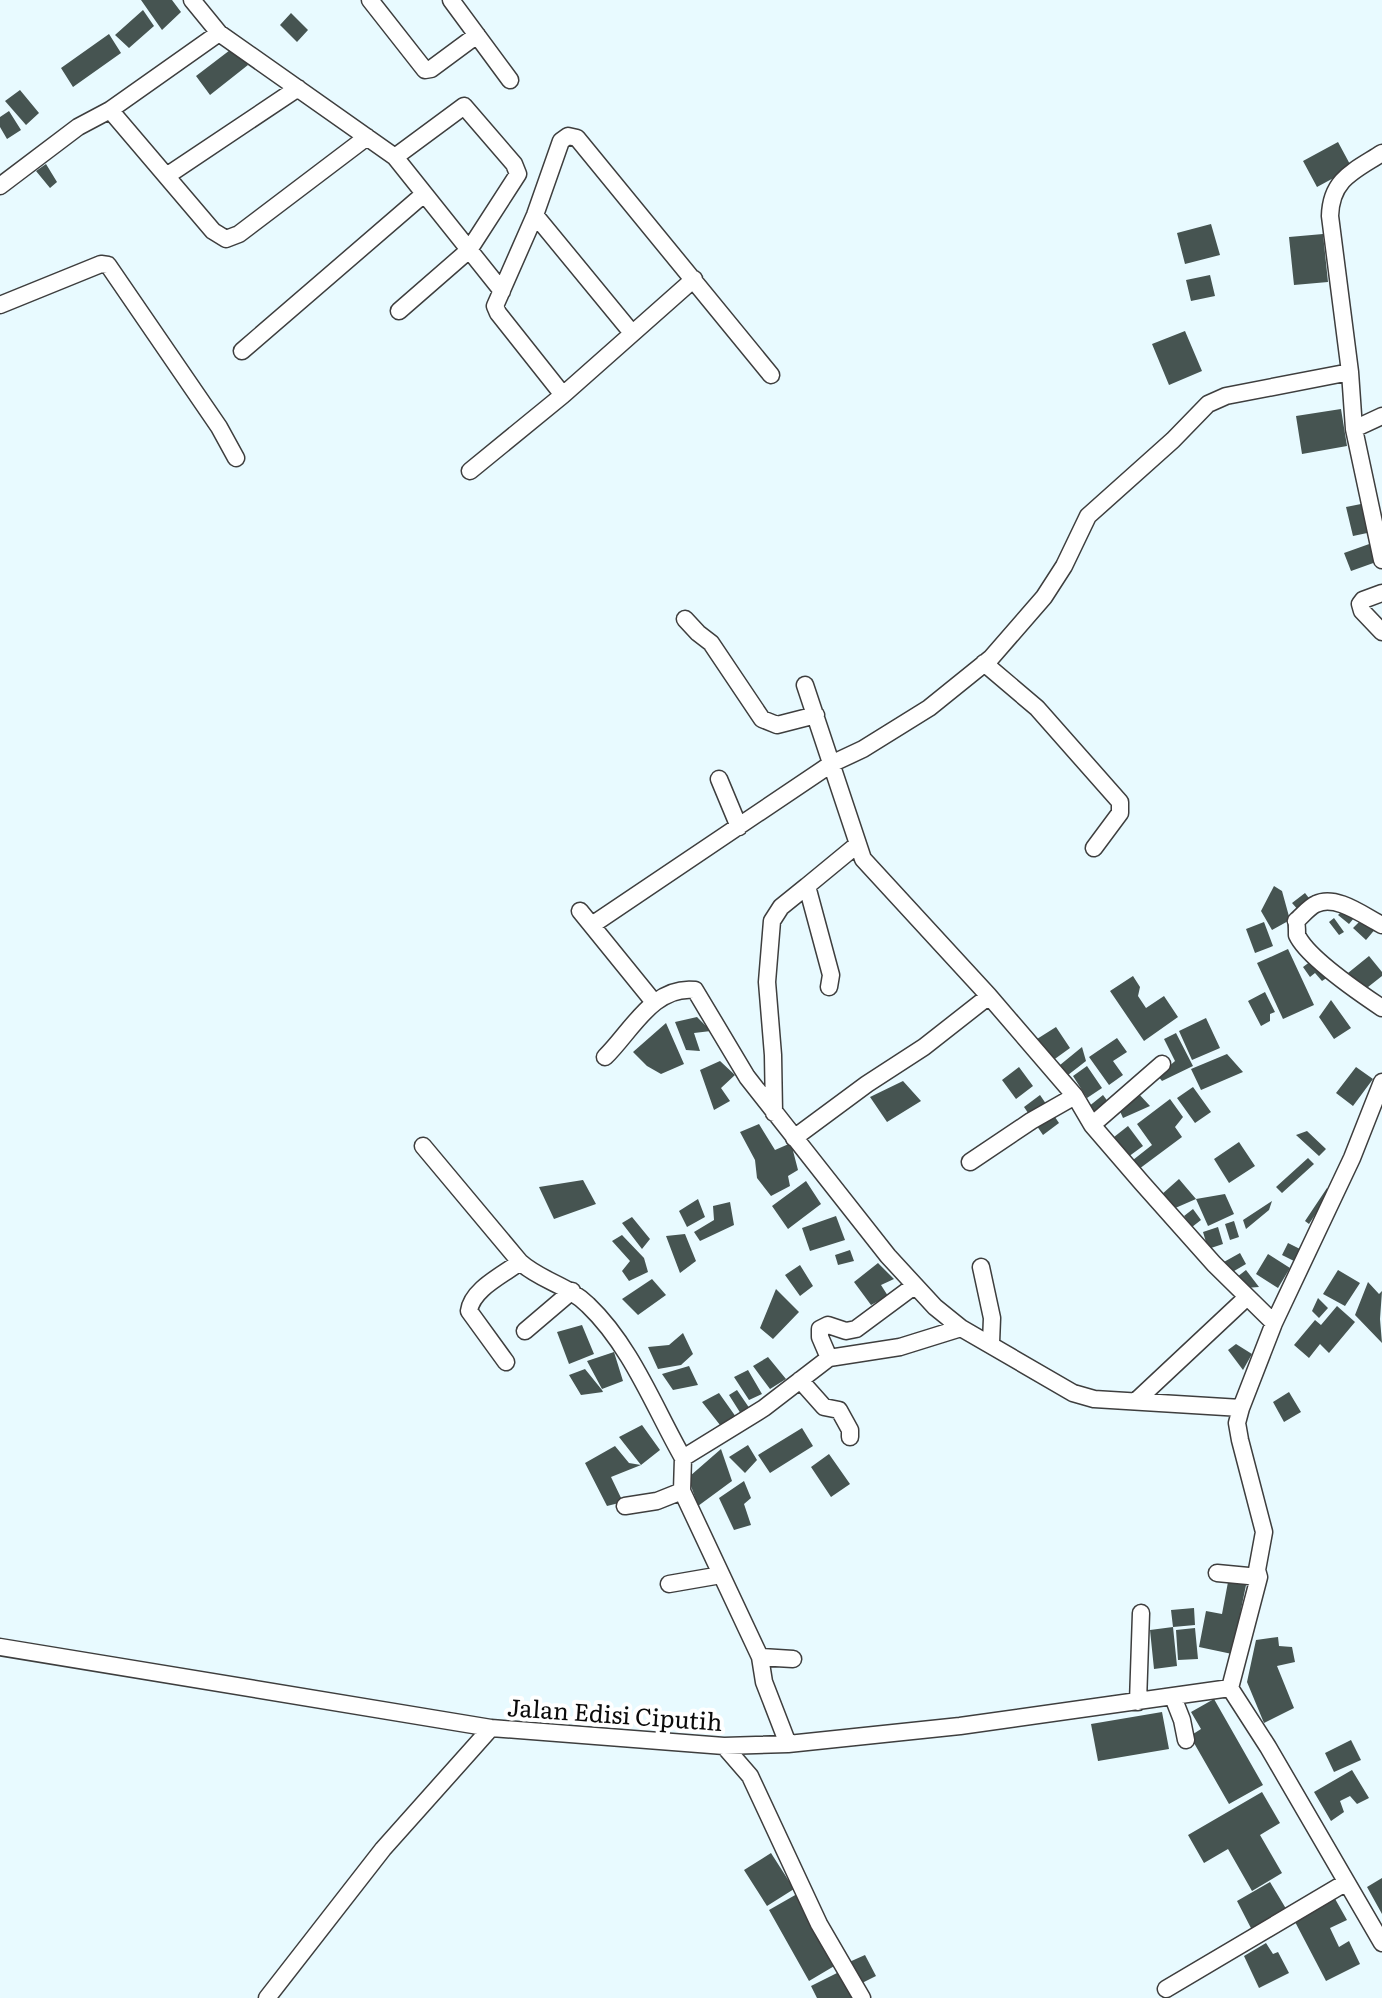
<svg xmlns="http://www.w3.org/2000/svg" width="1382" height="1998" font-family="Literata,serif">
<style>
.building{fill:#465451}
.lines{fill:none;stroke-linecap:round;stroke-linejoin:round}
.minor-casing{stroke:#3e3e3e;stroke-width:19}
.minor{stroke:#fff;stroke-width:16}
.labels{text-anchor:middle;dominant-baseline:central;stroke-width:8;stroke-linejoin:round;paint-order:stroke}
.street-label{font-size:24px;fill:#0b0b0b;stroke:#fff}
</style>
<rect width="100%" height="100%" fill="#e8faff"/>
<!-- building -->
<path class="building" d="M141,0H172L181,12L162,30Z
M143,10L154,26L129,48L115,35Z
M291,13L308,30L297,42L280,25Z
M109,34L121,53L73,87L61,68Z
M234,47L248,65L210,95L196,76Z
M20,90L39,113L26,125L5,101Z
M9,111L21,130L7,139L0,127V117Z
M1338,142L1352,168L1317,187L1303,161Z
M46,164L57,182L50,188L36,171Z
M1211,224L1220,255L1185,264L1177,233Z
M1323,234L1328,282L1294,285L1289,237Z
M1210,275L1215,296L1191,301L1186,280Z
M1185,331L1202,371L1169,385L1152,344Z
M1341,409L1347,446L1302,454L1296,416Z
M1366,503L1372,532L1353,536L1346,507Z
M1372,543L1379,561L1351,571L1344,553Z
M1274,886L1282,891L1290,920L1272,930L1261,911Z
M1305,893L1312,902L1300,912L1292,903Z
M1344,909L1354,918L1349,924L1338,915Z
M1334,918L1344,932L1339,935L1329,922Z
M1264,922L1273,946L1255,953L1246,929Z
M1359,922L1377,927L1366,940L1353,928Z
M1288,949L1314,1005L1283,1019L1257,963Z
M1369,956L1382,972V976L1363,991L1348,973Z
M1315,958L1328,977L1322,981L1315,973L1310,977L1303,967Z
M1133,976L1140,987L1138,996L1146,1008L1164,996L1178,1017L1144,1041L1110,991Z
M1265,992L1275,1012L1270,1014V1021L1261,1026L1248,1001Z
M1331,1000L1351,1028L1334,1039L1319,1017Z
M697,1017L711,1031L694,1033L700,1051L686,1050L675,1022Z
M1206,1018L1220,1048L1192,1060L1179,1031Z
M666,1023L684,1064L661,1074L647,1066L633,1052Z
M1056,1027L1070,1048L1052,1061L1037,1039Z
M1176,1033L1193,1066L1162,1081L1158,1076L1175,1061L1164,1039Z
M1117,1038L1127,1052L1113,1061L1123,1075L1109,1085L1089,1057Z
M1082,1047L1086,1061L1068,1075L1060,1065Z
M1227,1054L1243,1072L1201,1090L1191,1069Z
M720,1061L735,1075L721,1088L730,1101L714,1110L700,1070Z
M1087,1066L1102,1088L1087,1098L1073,1076Z
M1019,1067L1033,1086L1016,1099L1002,1080Z
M1356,1067L1373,1079L1353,1106L1336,1093Z
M903,1081L921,1101L887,1122L870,1097Z
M1193,1087L1211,1112L1195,1123L1177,1098Z
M1137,1092L1150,1106L1123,1118L1119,1109Z
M1040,1095L1059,1123L1043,1135L1024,1107Z
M1103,1095L1109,1103L1094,1115L1088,1107Z
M1170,1099L1183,1117L1175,1127L1182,1137L1139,1169L1133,1160L1152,1145L1137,1124Z
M759,1124L775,1150L791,1143L798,1170L788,1176L790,1186L771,1196L757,1178L755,1160L740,1132Z
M1128,1126L1143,1146L1128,1157L1114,1137Z
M1307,1131L1326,1149L1319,1156L1296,1135Z
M1239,1142L1255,1166L1229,1183L1214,1159Z
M1308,1158L1314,1164L1282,1193L1276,1187Z
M1179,1179L1196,1199L1173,1209L1161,1195Z
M583,1180L596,1204L554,1219L539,1187Z
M806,1181L821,1204L788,1229L772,1206Z
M1327,1188L1329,1194L1309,1224L1305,1221Z
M1225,1194L1234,1214L1208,1226L1196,1199Z
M698,1199L705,1217L687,1227L679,1211Z
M1272,1201L1269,1210L1246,1229L1243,1220Z
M730,1202L734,1225L700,1241L694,1232L714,1220L713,1206Z
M1193,1209L1201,1220L1192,1227L1184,1216Z
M836,1216L845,1240L810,1251L802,1228Z
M632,1217L650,1239L642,1249L622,1223Z
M1234,1221L1239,1237L1230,1240L1225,1224Z
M1218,1227L1223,1244L1208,1249L1203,1232Z
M685,1234L696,1261L680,1273L666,1236Z
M622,1235L644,1258L648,1272L629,1281L622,1271L630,1261L612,1241Z
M1288,1243L1300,1249L1294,1261L1282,1255Z
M850,1250L854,1261L838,1265L835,1255Z
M1240,1253L1246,1264L1229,1274L1222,1263Z
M1268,1254L1290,1268L1278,1288L1256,1274Z
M878,1263L894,1279L881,1285L888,1296L871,1305L854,1282Z
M800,1265L813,1286L800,1296L785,1275Z
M1246,1270L1259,1287L1245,1288L1237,1277Z
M1338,1270L1360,1283L1345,1306L1323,1294Z
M652,1279L666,1295L638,1315L622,1299Z
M1368,1282L1379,1294L1382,1291L1380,1319L1382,1343L1355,1315Z
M776,1289L799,1312L773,1339L760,1328Z
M1318,1298L1328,1308L1319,1318L1312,1311Z
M1337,1306L1355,1322L1329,1353L1320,1344L1309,1358L1294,1345L1315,1320L1321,1325Z
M582,1325L594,1354L569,1364L557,1332Z
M683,1333L693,1354L681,1365L658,1369L648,1347L669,1345Z
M1236,1344L1252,1354L1243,1370L1228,1350Z
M614,1352L623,1381L602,1389L587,1361Z
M768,1357L786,1379L770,1389L753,1366Z
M689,1366L698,1385L673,1390L662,1374Z
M585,1369L602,1390L603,1392L581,1395L569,1375Z
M748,1370L762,1394L749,1400L734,1377Z
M737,1390L750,1409L741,1414L729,1395Z
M1289,1392L1301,1412L1284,1422L1273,1402Z
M719,1393L736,1417L720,1425L702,1402Z
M642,1425L660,1450L641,1465L619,1437Z
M802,1428L813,1446L770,1473L758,1455Z
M748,1445L757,1460L745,1473L729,1457Z
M615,1446L629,1463L641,1465L611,1477L623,1502L607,1506L585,1463Z
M721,1449L732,1481L698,1506L691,1486L690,1476Z
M829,1454L850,1484L831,1497L811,1467Z
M744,1481L751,1498L744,1504L751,1525L734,1530L719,1498Z
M1228,1582L1246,1585L1232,1654L1199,1647L1206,1611L1222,1614Z
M1194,1608L1195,1625L1173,1627L1171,1610Z
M1173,1627L1177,1666L1154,1669L1150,1630Z
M1195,1628L1198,1659L1178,1660L1176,1630Z
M1278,1637L1279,1646L1292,1647L1295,1662L1277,1666L1294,1708L1264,1723L1247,1682L1256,1640Z
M1214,1699L1263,1785L1229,1804L1190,1736L1201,1729L1191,1712Z
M1162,1712L1169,1749L1098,1761L1091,1724Z
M1351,1740L1361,1760L1334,1772L1325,1753Z
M1352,1770L1369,1798L1357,1804L1350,1796L1340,1801L1344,1812L1331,1821L1314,1792Z
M1262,1792L1280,1823L1260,1835L1282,1873L1252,1891L1228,1849L1204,1863L1188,1835Z
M771,1853L794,1889L767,1906L744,1870Z
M1382,1878V1914L1367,1887Z
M1270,1882L1288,1912L1253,1932L1237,1901Z
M797,1894L836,1965L809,1981L769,1910Z
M1334,1897L1347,1920L1330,1928L1339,1947L1349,1941L1360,1964L1326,1981L1293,1918Z
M1266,1943L1273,1954L1278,1952L1289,1973L1259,1988L1244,1956Z
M865,1955L876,1976L858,1985L847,1963Z
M841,1971L855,1998H817L811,1986Z"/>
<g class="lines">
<!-- minor casing -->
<g class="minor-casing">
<path id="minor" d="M192,0L219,33L395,157L502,291
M370,0L425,70L431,69L477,35
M451,0L510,80
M110,110L213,231L226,239L239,234L367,137
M1382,153C1354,171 1331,179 1330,216L1350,372L1354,429L1382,560
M395,157L464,106L514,164L518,174L469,250L399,311
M168,175L298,88
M0,186L78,127L110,110L219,33
M535,215L632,333
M694,279L563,395L498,313L495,306L535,215L561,141L568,136L577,138L771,375
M0,305L101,264L108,265L219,427L236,458
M242,351L424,194
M1354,429L1382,416
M470,471L563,395
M1382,593L1363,600L1360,604L1362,611L1382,632
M685,619L698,633L711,643L762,719L777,725L816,715
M984,663L1037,708L1120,802V813L1094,848
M805,685L863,859L989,996L1075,1096L1092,1125L1142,1183L1214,1264L1274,1323
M719,779L739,827
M580,911L653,1001
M592,925L831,764L863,749L929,708L991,658L1044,597L1064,566L1088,516L1173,440L1208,404L1226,396L1350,372
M1382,925C1364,916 1336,894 1316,904C1309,907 1302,916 1296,921C1297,923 1297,933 1297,935C1307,957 1361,994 1382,1008
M829,987L831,975L807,886L858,844
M605,1057C631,1032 653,985 695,990L747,1077L888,1256L935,1307L961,1328L1073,1393L1094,1399L1241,1408
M1382,1082L1352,1158L1274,1323L1241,1408L1237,1423L1240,1440L1264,1532L1257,1570L1259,1577L1230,1688L1268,1747L1382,1943
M774,1113L773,1055L767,982L772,921L781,907L807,886
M1092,1125L1162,1064
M794,1138L867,1084L924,1047L989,996
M423,1146L520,1262C541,1281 568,1285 588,1305C631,1346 654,1407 683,1458
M970,1162L1031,1121L1075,1096
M981,1267L992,1318L991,1343
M525,1331L572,1291
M829,1358L820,1337V1329L828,1325L846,1331L856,1329L914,1286
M506,1362L469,1311C472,1289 503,1275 520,1262
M800,1380L824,1407L839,1410L850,1430V1437
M1136,1401L1246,1298
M625,1506L657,1501L682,1491
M1217,1573L1259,1577
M669,1584L721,1575
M0,1647L491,1728L724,1746L788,1744L960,1726L1230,1688
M760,1657L793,1659
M1173,1697L1182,1720L1186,1740
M1138,1702L1141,1613
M788,1744L764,1682L760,1657L682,1491L683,1458L764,1408L829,1358L900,1347L961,1328
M724,1746L750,1776L819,1924L862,1998
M1166,1989L1345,1883
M267,1998L383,1849L491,1728"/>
</g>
<!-- minor -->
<use href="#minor" class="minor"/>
</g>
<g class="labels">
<!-- street labels -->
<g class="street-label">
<text transform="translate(615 1713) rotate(4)">Jalan Edisi Ciputih</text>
</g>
</g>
</svg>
